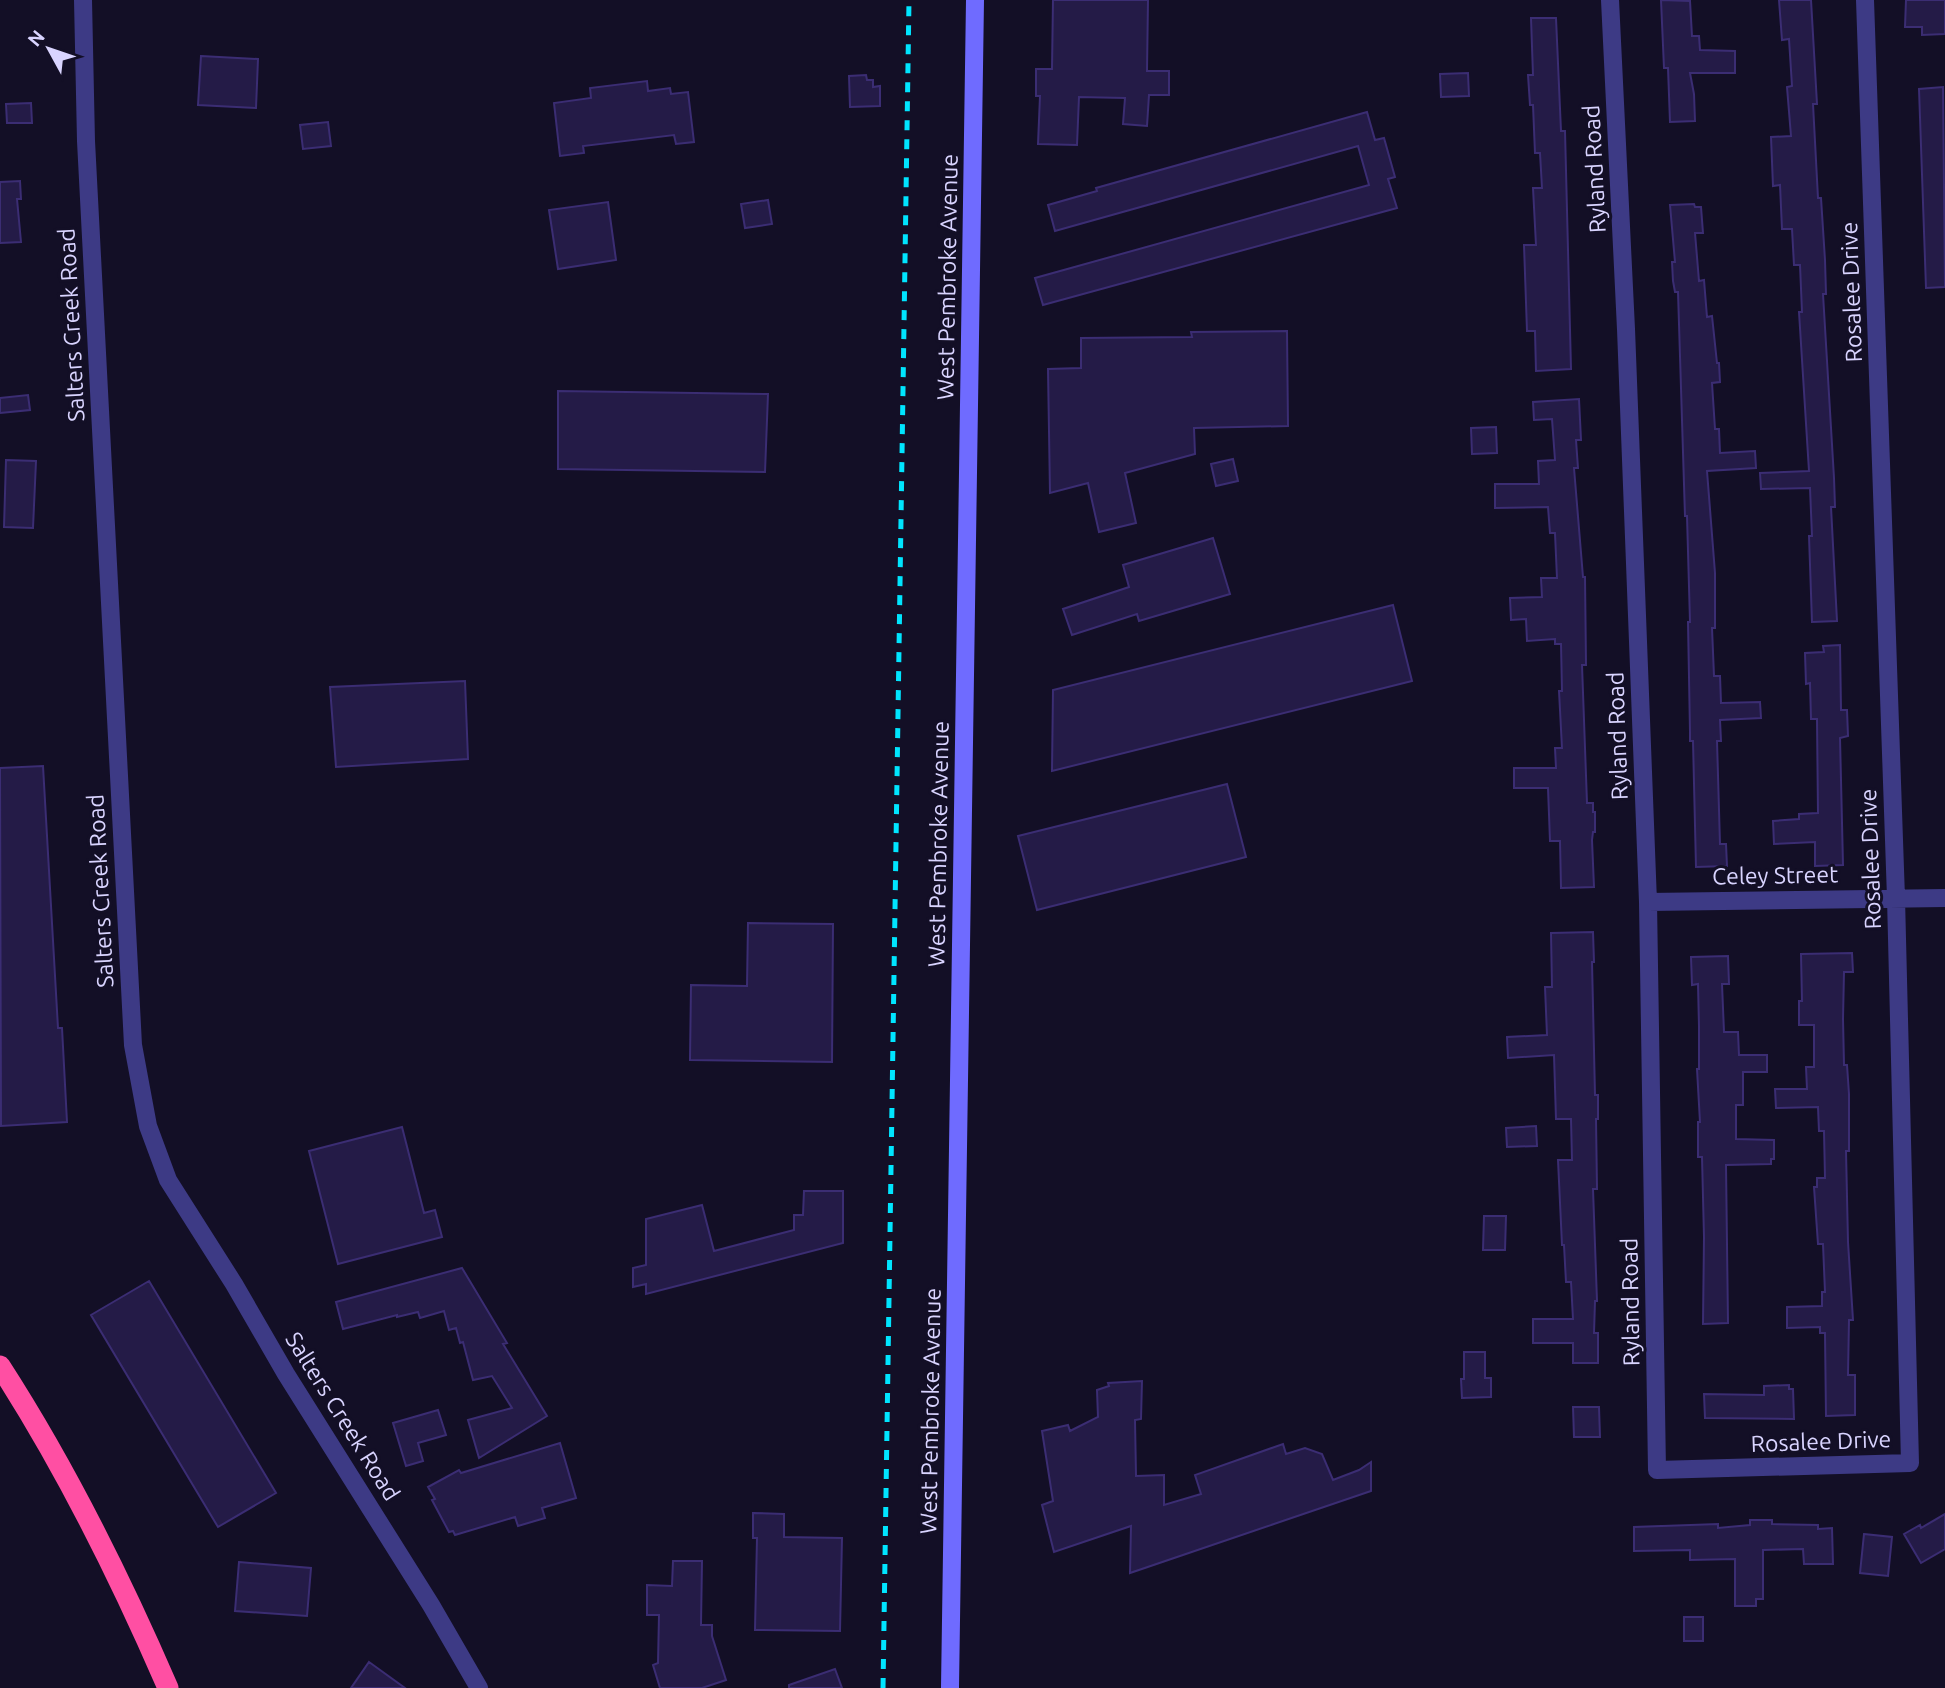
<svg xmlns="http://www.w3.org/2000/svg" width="1945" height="1688" font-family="Ubuntu,sans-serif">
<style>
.building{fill:#241b47;stroke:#3b2d73;stroke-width:2}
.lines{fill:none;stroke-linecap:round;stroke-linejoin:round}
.minor{stroke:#3d3a85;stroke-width:18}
.secondary{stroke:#6f6bff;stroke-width:18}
.motorway{stroke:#ff4fa3;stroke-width:21}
.rail{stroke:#00e5ff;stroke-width:5;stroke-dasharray:10 9;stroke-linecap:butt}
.labels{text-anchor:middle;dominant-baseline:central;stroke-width:6;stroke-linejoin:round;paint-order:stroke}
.street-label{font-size:23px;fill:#d9d4ff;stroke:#130f26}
</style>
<rect width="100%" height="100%" fill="#130f26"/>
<!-- building -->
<path class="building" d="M1053,0H1148L1147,71H1169V95H1149L1147,126L1123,124L1125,98L1079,97L1077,145L1038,144L1040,96H1036V69H1052Z
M1661,0L1690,1L1692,36H1699L1700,50L1735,51V73H1690L1694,94L1695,121L1670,122L1668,68H1664Z
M1779,0H1811L1817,104H1813L1818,198H1821L1825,260L1826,294H1823L1834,478L1835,507H1831L1837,621L1812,622L1809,536H1812L1810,488L1761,489L1760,473L1809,471L1799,312H1802L1800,265H1794L1792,229H1782L1780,185L1773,186L1771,137L1791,136L1787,87L1792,86L1789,39L1782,40Z
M1906,0H1945V34L1922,35V27H1905Z
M1531,18H1556L1561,131H1565L1571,369L1536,371L1535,331H1527L1524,245H1536L1533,188H1542L1540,153H1535L1533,105H1530L1528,75H1533Z
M201,56L258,59L256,108L198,105Z
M1468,73L1469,96L1441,97L1440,74Z
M866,75L867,80H873V87L880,86V106L850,107L849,76Z
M647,81L648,91L670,88L671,94L688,92L694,142L676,144L674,135L583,146L584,153L560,156L554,103L591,98L590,88Z
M1943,87L1945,287L1926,288L1919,89Z
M31,103L32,123H7L6,104Z
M1367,112L1375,140L1384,138L1395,177L1388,179L1397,208L1043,305L1035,278L1369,185L1358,146L1055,231L1048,205L1097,191L1096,188Z
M328,122L331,146L303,149L300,125Z
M20,181L21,199H17L21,242L0,243V182Z
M768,200L772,224L745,228L741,204Z
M608,202L616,260L558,269L549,210Z
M1694,204L1695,207H1701L1703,233H1695L1699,281L1704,280L1707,317L1712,316L1717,363H1719L1720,382L1712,383L1715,429H1719L1720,453L1755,451L1756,468L1707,471L1715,573V628H1712L1714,676H1720L1721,703L1760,702L1761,718L1720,720L1721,741H1717L1720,844H1726L1727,866L1696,867L1693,741H1690V732L1688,622H1690L1687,516H1685L1678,292H1675L1673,281L1672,262H1675L1670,205Z
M1287,331L1288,426L1194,428L1195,454L1125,473L1136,523L1099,532L1088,483L1050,493L1048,369L1081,368V338L1192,337L1191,332Z
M558,391L768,394L765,472L558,469Z
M28,395L30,410L0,413V398Z
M1579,399L1581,440H1576L1578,468H1574L1583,577H1585L1586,665H1582L1587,803H1593V812H1595V832H1593L1592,840L1594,887L1561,888L1560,841H1550L1548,788H1514V768H1556L1555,748H1562L1559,691H1562L1561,644H1555V639L1527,641L1526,619L1511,620L1510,598L1542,597L1541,578H1557L1555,533H1550L1548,507L1495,508V484H1539L1538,461L1555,460L1552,419L1534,420L1533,402Z
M1496,427L1497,453L1472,454L1471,428Z
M1233,459L1238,481L1216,486L1211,464Z
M6,460L36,461L33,528L4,527Z
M1213,538L1230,594L1139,621L1137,614L1072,635L1063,609L1129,587L1123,565Z
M1393,605L1412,681L1052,771L1053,690Z
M1840,645L1841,710H1847L1848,736L1840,738L1843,865L1815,866V842L1774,844L1773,821L1799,819V814L1818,813L1817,719H1811L1810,683L1806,684L1805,653L1824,652L1823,646Z
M465,681L468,759L336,767L330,687Z
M43,766L58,1028H62L67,1122L1,1126L0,768Z
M1227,784L1246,857L1037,910L1018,836Z
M748,923L833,924L832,1062L690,1060L691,985L747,986Z
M1593,932L1594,962H1592L1595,1095H1598V1119H1596L1597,1189H1593L1597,1301H1595L1594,1333H1598V1363H1573V1343H1533V1319H1573L1571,1282H1566L1564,1245H1562L1558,1160H1572L1571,1119H1556L1554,1055L1508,1058L1507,1037L1547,1035L1545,987H1552L1551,933Z
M1852,953L1853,972H1844L1843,1019L1844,1065H1847L1849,1094V1151H1846L1848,1242L1853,1320H1849L1848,1375H1855V1415L1826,1416L1825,1333H1820V1327L1787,1328V1307L1822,1306V1292H1825L1823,1244H1818L1814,1187H1817V1178H1825L1824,1131H1819L1818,1107L1776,1108L1775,1089H1807L1806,1067H1814V1025H1799V1001H1802L1801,954Z
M1728,956L1729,984H1722L1724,1032H1738L1739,1055H1767V1072H1743V1105H1736V1139L1774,1140V1159H1771V1164L1726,1165L1728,1323L1703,1324L1704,1237L1702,1157H1698V1122H1700L1697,1069H1699V1026L1698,984L1692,985L1691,957Z
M1536,1126L1537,1146L1507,1147L1506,1128Z
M402,1127L424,1213L435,1210L442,1237L338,1264L309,1151Z
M804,1191H843V1243L646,1294V1284L633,1287V1268L646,1265V1219L702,1205L714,1251L794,1230V1215H803Z
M1484,1216H1506L1505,1250H1483Z
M462,1268L507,1343L503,1344L547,1416L479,1458L468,1420L512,1408L492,1376L473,1380L463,1342L460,1343L456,1328L449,1330L444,1311L420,1318L418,1312L397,1317V1315L343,1329L336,1302Z
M149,1281L276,1493L218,1527L91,1315Z
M1464,1352H1485V1378H1491V1397L1462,1398L1461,1379H1464Z
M1142,1381L1141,1419L1135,1420L1136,1476L1164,1475V1505L1201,1494L1195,1475L1283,1444L1286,1454L1305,1448L1322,1454L1333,1480L1359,1470L1371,1462V1491L1130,1573L1131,1526L1054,1552L1042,1505L1053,1501L1042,1431L1068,1425L1070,1431L1098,1417L1097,1390L1109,1386L1108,1383Z
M1789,1385V1389H1793L1794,1419L1705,1418L1704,1394L1764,1395V1386Z
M1573,1407H1599L1600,1437H1574Z
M438,1410L446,1435L418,1443L423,1461L406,1466L393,1423Z
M560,1443L576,1498L542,1508L545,1518L518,1526L515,1517L455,1535L453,1531L449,1532L432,1500L435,1499L428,1487L459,1470L461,1473Z
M753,1513L784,1514V1537L842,1538L840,1631L755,1630L757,1538H753Z
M1945,1514V1549L1921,1563L1904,1534L1920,1525L1921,1528Z
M1750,1520H1772V1524L1818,1525V1529L1832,1528L1833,1564H1804L1803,1549L1763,1550V1599H1756V1606H1735V1559L1690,1560V1550L1634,1551V1527L1718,1524V1528L1750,1525Z
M1864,1534L1892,1537L1888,1576L1860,1573Z
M673,1561H702L701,1625H712V1636L726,1680L702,1688H660L653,1665L658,1663L659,1615H647V1585L672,1586Z
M239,1562L311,1568L307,1616L235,1611Z
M1684,1617H1703V1641H1684Z
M369,1662L405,1688H351Z
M835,1669L842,1688H789V1685Z"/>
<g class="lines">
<!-- minor -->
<path class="minor" d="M83,0L86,141L133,1045L148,1126L168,1180L234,1284L286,1374L431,1605L479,1688
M1610,0L1626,329L1648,902L1657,1470L1910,1463L1896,898L1865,0
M1648,902L1945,898"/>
<!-- secondary -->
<path class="secondary" d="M950,1688L975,0"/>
<!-- motorway -->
<path class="motorway" d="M0,1366C66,1468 120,1577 168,1688"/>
<!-- rail -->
<path class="rail" d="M883,1688L909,0"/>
</g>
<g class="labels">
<!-- street labels -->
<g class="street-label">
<text transform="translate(1594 169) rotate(-93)">Ryland Road</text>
<text transform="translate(947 277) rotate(-89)">West Pembroke Avenue</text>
<text transform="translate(1851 292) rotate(-92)">Rosalee Drive</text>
<text transform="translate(71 325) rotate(-93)">Salters Creek Road</text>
<text transform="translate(1617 736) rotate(-92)">Ryland Road</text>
<text transform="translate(938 844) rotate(-89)">West Pembroke Avenue</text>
<text transform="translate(1870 859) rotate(-92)">Rosalee Drive</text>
<text transform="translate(1775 875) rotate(-1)">Celey Street</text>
<text transform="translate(100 891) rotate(-93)">Salters Creek Road</text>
<text transform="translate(1630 1302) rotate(-91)">Ryland Road</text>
<text transform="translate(930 1411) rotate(-89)">West Pembroke Avenue</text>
<text transform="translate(343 1416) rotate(58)">Salters Creek Road</text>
<text transform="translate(1821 1441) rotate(-2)">Rosalee Drive</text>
</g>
</g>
<!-- north arrow -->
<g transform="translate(49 49) rotate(310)" stroke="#130f26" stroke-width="5" paint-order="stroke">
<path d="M0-5L12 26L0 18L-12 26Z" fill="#d9d4ff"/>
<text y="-10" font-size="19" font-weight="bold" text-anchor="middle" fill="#d9d4ff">N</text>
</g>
</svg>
